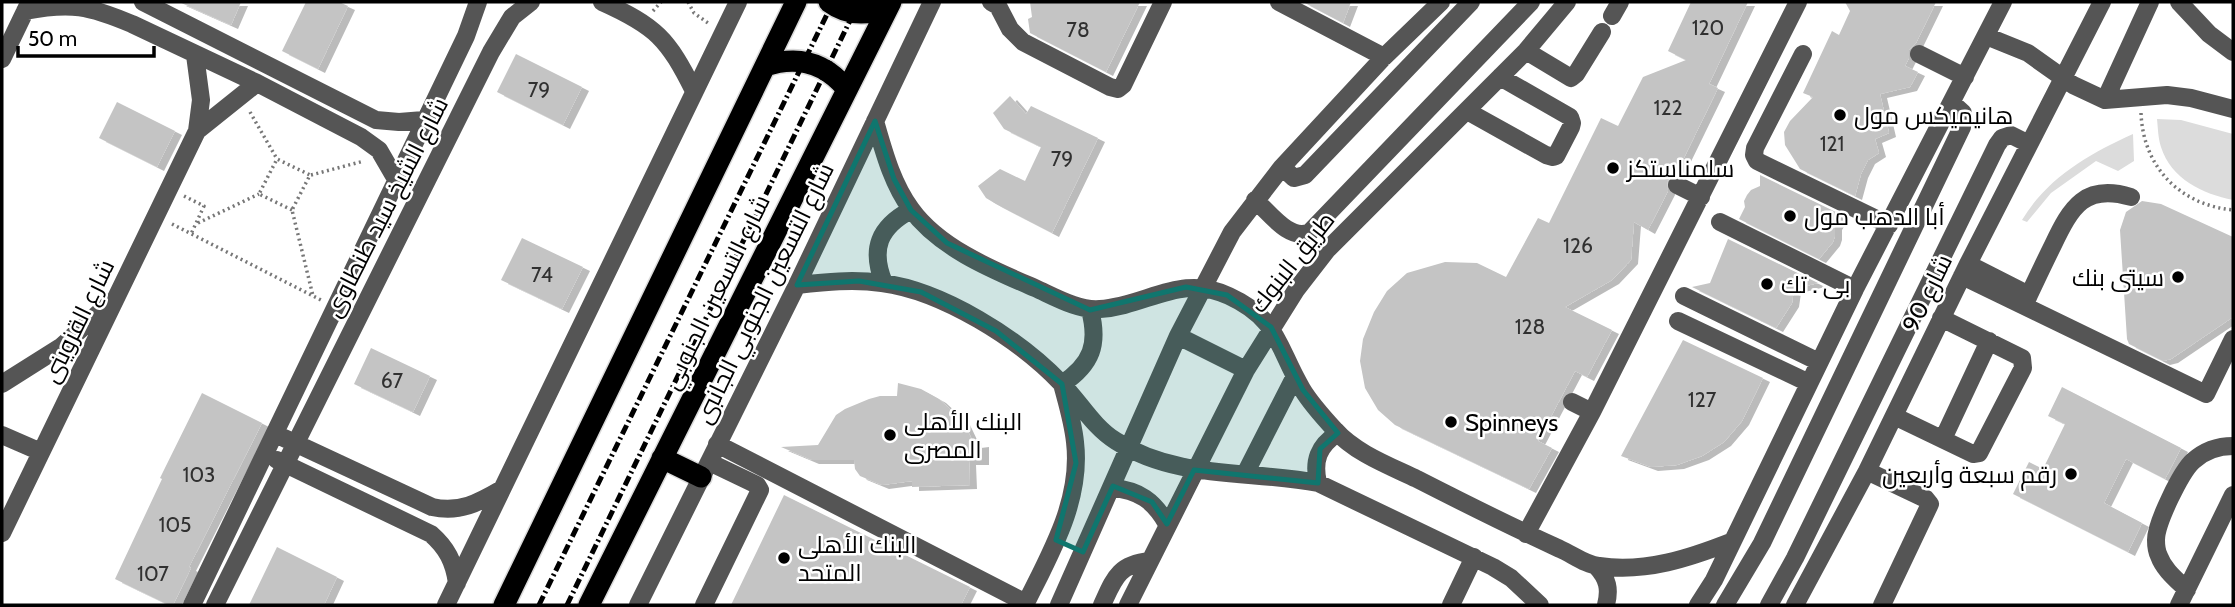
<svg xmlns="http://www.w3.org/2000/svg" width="2235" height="607" font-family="Cabin,Cairo,sans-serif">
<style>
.green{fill:#dcdcdc}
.building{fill:#c4c4c4;filter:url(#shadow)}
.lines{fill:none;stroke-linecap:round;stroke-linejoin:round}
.highway-casing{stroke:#dbdbdb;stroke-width:24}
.path{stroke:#777;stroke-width:3.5;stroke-dasharray:2 3.5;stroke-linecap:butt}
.minor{stroke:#555;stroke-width:18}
.highway{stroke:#000;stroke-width:21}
.rail{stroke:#000;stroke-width:5;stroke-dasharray:10 3.5 2 3.5;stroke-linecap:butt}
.marked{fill:#0f766e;fill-opacity:0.2;stroke:#0f766e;stroke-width:5;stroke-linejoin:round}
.poi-dot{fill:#000;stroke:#fff;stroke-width:2.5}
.labels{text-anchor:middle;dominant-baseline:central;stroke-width:5;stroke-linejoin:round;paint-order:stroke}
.number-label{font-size:21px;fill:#313131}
.poi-label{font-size:24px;fill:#000;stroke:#fff;text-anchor:start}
.street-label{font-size:24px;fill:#000;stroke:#fff}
</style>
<defs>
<filter id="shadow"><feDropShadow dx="7" dy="4" stdDeviation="0" flood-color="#0004"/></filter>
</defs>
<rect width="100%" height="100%" fill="#fff"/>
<!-- green -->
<path class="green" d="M2157,119L2181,120L2233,134V200C2203,194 2171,179 2161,147C2158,138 2158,128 2157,119Z
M2133,134L2134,161L2118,171L2096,161L2051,193L2027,222L2022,220C2047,178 2089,154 2133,134Z"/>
<!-- building -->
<path class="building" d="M179,2H241L231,25Z
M306,2H339L348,6L318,69L282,51Z
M1030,2H1140L1106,72L1030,33L1028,19L1032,17Z
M1303,2H1351L1343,23Z
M1691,2H1748L1709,84L1718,88L1676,174L1667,181L1668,191L1648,230L1634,222L1631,260L1612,280L1565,307L1612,330L1587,377L1575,371L1538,441L1552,448L1529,489L1395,425L1378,410L1365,388L1360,361L1363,339L1374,312L1387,291L1407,273L1445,262L1477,263L1506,277L1538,218L1549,223L1601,118L1618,126L1643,77L1686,60L1668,51Z
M1845,2H1936L1916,43L1909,50V58L1905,66L1918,72L1910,87L1880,94L1889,133L1875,139L1879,153L1868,160L1861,174L1855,196L1800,169L1785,145L1784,132L1790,121L1813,97L1803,93L1832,31L1839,35L1850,11Z
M516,54L582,87L563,125L497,92Z
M1010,96L1026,114L1031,106L1098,138L1052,233L996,204L986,198L978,186L1000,169L1025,181L1041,147L1004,129L993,113Z
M117,102L175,131L157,167L99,138Z
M1760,175L1842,215L1835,226V236L1833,242L1819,259L1739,219L1745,207L1744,201L1747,195L1751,190L1760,186Z
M2142,201L2161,204L2233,237V317L2171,359L2163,361L2129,344L2127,339L2120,230L2126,212Z
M522,238L583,267L562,309L501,280Z
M1728,239L1818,283L1794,289L1792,303L1776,328L1692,287L1710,283Z
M1683,340L1763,378L1742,421L1724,442L1702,456L1677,465L1651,467L1621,456Z
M371,348L430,376L413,412L354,384Z
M898,383L921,389L939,399L963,421L974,444L982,443V461H969L970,485L912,487V481L882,485L860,476L855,469L854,460H812L781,447L818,445L836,415L845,409L869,399L880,396H897Z
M2062,387L2181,448L2165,479L2126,459L2104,503L2142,523L2128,552L2013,494L2029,462L2043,469L2065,424L2048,416Z
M202,393L262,423L189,567L191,568L173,605H169L115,579L162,479L160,478Z
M784,495L970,587L961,605H731Z
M277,547L337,577L324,605H249Z"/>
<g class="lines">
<!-- highway casing -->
<g class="highway-casing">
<path id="highway" d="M829,2C848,16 867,16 888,7
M765,66C797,55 824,62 846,88
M662,458L701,477
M504,605L796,2
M589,605L891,2"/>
</g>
<!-- path -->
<path class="path" d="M688,2L694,13L708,23
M653,11L661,2
M250,112L277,159
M2141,113C2143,167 2180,205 2233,210
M311,175L364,161
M184,196L204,206L191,234
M292,210L259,194L277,159L310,175L292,210L313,296
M198,223L259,194
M172,224L321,300"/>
<!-- minor -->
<path class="minor" d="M143,2L376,120L399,122L424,120
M602,2C656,26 668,39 694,91
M991,2L998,6L1010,29L1023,42L1110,87L1118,89L1123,85L1163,2
M1279,2L1384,57
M2179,2L2209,34L2233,52
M25,11C71,2 89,6 132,24L257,83L361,137L379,150L397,181
M1612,16L1620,2
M1986,36L2028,53L2073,85L2105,100L2167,95L2191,98L2233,109
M1526,51L1571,78L1576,74L1602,32
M1803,54L1755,148L1754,155L1757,161L1889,225
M1919,54L1965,77
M2,59L29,3
M2105,100L2150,2
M1467,111L1546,155L1553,157L1556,156L1571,127L1572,123L1570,117L1500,77
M875,121C884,152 892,183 911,209C939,248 993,270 1035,288C1055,297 1079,311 1100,309C1147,306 1181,273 1229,296C1279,319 1277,347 1302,389C1311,404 1323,417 1335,430C1355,453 1390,466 1417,479C1464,503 1512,527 1560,549C1572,554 1586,565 1599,566C1645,573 1690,558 1733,541
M197,131L257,83
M1282,167L1294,178L1305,175L1471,2
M1677,185L1701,197
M1255,200C1269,212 1290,242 1310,232L1531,2
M1720,222L1855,289
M1962,276L2024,306L2029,295L1968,264
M884,283C870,249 879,227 911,210
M797,285C825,282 853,279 882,283C943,291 1019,339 1061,383C1080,402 1093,427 1116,441C1177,480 1250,470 1318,483L1493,567L1511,578L1540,605
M2029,295C2037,278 2045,261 2053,245C2071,207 2085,183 2131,197
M1684,296L1819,362
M2024,306L2206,394L2233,339
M1678,321L1809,383
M1178,336L1246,370
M2,384L62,346L111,302
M1572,402L1592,412
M1894,416L1973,454L1979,453L2023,368L2022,358L1941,318
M2,435L41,452
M284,438L432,507C460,513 478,503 502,489
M1943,439L1989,341
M717,444L1026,603
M277,460L431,534C447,548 454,562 457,583
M1867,471L1926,499L1930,504L1882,605
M1245,474L1295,376
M1318,483C1313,461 1318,446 1338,433
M1112,488C1139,490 1154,501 1167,524
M2,533L197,131L201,100L195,55
M1526,534L1592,412L1798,2
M1596,566C1608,579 1610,589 1606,605
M2187,590C2177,580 2164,570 2159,556C2157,552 2156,545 2156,540C2156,523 2181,472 2193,461C2204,451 2219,446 2233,446
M192,605L466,36L478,2
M215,605L491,52L512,17L531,2
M446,605L738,2
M638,605L797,285L932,2
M704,605L760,490L757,485L709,462
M1025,605C1050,554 1082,501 1075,442C1073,422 1067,403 1062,384C1092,364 1099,344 1090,310
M1059,605L1178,336L1232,232L1282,167L1384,57L1441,2
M1102,605C1114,579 1118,564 1150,561
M1128,605L1246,370L1296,290L1327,250L1526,51L1567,2
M1451,605L1474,557
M1698,605L1714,580L1855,289L2003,2
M1725,605L1762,543L1962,127L1963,113L1952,103
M1769,605L1795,558L1997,145L2002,138L2011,135L2029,144
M1795,605L1867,471L1968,264L2102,2
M2179,605L2233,495"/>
<!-- highway -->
<use href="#highway" class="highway"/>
<!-- rail -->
<path class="rail" d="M539,605L833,2
M567,605L859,2"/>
</g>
<!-- marked area -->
<path class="marked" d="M875,121L894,179L911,210L947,243L1090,310L1186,287L1227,295L1271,327L1303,390L1338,433L1320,449L1318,483L1194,470L1167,524L1152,502L1113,486L1083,552L1056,540L1076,463L1062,384L996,331L921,292L859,281L797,285Z"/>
<!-- markers -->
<g class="poi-dot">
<circle cx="1840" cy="115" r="7"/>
<circle cx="1613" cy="168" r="7"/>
<circle cx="1790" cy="216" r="7"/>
<circle cx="2178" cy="277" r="7"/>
<circle cx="1767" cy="284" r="7"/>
<circle cx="1451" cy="422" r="7"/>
<circle cx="890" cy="435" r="7"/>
<circle cx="2071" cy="474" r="7"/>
<circle cx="784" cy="558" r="7"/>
</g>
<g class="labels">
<!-- number labels -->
<g class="number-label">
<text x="1708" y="27">120</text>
<text x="1078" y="29">78</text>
<text x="539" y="89">79</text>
<text x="1668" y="107">122</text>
<text x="1832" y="143">121</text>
<text x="1062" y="158">79</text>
<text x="1578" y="245">126</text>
<text x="542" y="274">74</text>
<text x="1530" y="326">128</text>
<text x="392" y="380">67</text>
<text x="1702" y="399">127</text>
<text x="199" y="474">103</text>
<text x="175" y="524">105</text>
<text x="153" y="573">107</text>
</g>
<!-- poi labels -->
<g class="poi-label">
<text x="1854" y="115">هانيميكس مول</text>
<text x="1627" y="168">سلمناستكز</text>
<text x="1804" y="216">أبا الدهب مول</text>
<text x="2164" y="277" text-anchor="end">سيتى بنك</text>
<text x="1781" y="284">بى . تك</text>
<text x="904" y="421">البنك الأهلى<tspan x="904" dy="28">المصرى</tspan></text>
<text x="1465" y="422">Spinneys</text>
<text x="2057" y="474" text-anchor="end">رقم سبعة وأربعين</text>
<text x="798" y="544">البنك الأهلى<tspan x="798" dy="28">المتحد</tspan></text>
</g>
<!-- street labels -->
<g class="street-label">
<text transform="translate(386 207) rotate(-63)">شارع الشيخ سيد طنطاوى</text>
<text transform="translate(1292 262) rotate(-52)">طريق البنوك</text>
<text transform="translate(716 292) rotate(-64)">شارع التسعين الجنوبي</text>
<text transform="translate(764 293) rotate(-64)">شارع التسعين الجنوبي الجانبى</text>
<text transform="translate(1927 293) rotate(-64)">شارع 90</text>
<text transform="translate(78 321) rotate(-64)">شارع القزوينى</text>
</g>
</g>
<!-- border -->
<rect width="2235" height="607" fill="none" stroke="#000000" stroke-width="7"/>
<!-- scale -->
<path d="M18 46v10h136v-10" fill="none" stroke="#000000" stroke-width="3.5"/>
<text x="28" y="46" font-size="21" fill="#000000" stroke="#ffffff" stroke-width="5" paint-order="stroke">50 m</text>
</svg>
